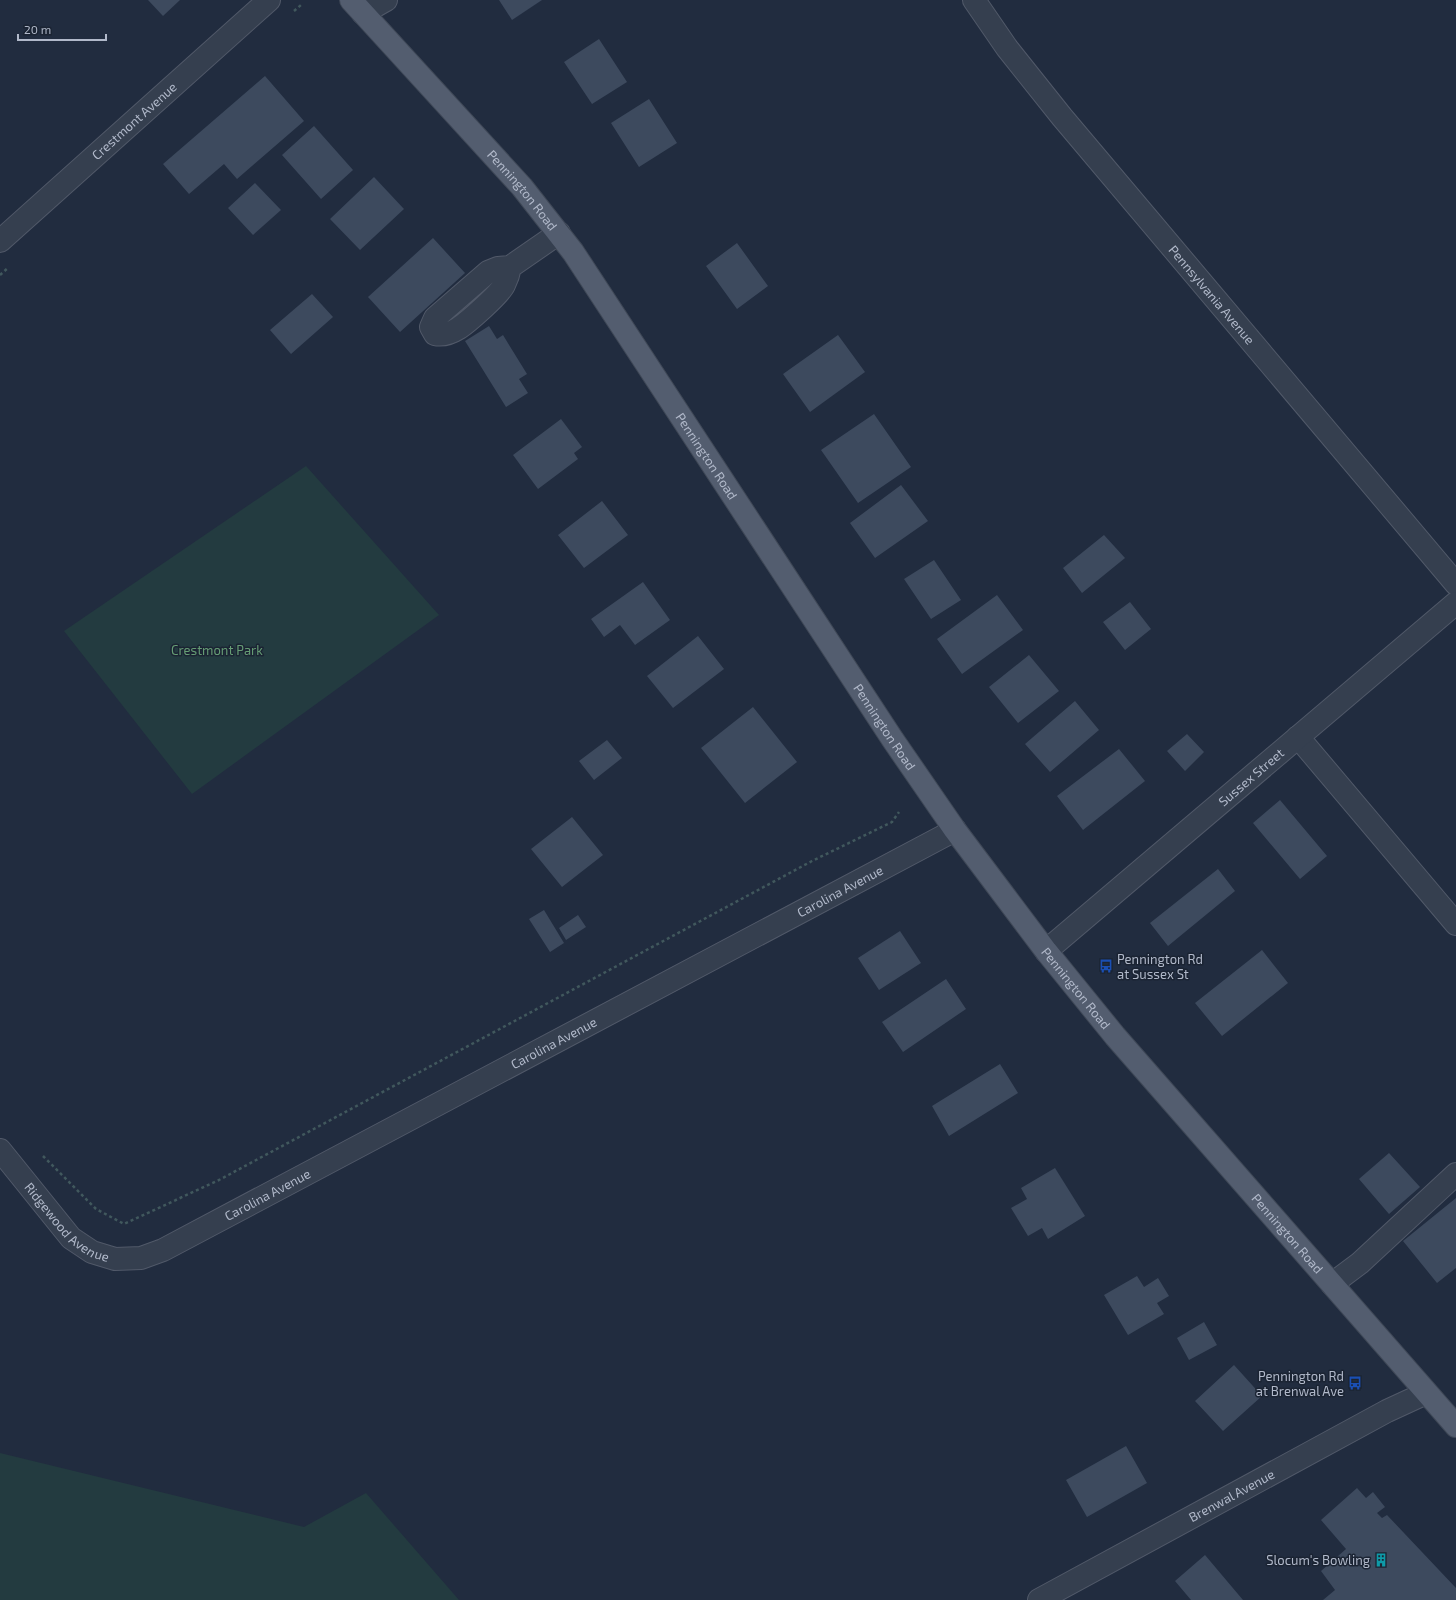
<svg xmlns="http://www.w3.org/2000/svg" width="1456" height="1600" font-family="'Exo 2',sans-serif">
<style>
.green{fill:#233b40}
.building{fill:#3d4a5e}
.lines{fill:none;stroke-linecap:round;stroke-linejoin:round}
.minor-casing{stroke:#515969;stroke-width:24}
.major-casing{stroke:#3f4857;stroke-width:24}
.path{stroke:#41585d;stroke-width:2.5;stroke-dasharray:3 3;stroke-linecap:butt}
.minor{stroke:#353f4f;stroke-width:22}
.major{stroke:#535d6f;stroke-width:22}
.labels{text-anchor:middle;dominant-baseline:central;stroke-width:3;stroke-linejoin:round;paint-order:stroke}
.street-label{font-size:13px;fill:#b1b9ca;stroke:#1b2433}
.park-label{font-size:13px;fill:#669d75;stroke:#1b2433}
.poi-label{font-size:13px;fill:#b1b9ca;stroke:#1b2433;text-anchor:end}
</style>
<rect width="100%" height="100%" fill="#212c3f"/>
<!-- green -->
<path class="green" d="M306,466L439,615L192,794L64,631Z
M0,1453L304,1527L366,1493L459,1600H0Z"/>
<!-- building -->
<path class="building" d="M148,0H180L163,16Z
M499,0H542L512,20Z
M599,39L627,82L592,104L564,62Z
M265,76L304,121L237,179L224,164L189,194L163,164Z
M649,99L677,143L639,167L611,123Z
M314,126L353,170L321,199L282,155Z
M374,177L404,209L360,250L330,219Z
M255,183L281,210L253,235L228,208Z
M433,238L465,273L400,332L368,297Z
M737,243L768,286L737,309L706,266Z
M312,294L333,317L291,354L270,330Z
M489,326L497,339L503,335L527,374L519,379L528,393L506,407L465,341Z
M838,335L865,372L810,412L783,374Z
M874,414L911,467L858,503L821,450Z
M561,419L582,447L574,453L578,459L538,489L513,455Z
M901,485L928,521L875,558L850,523Z
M602,501L628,535L584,568L558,535Z
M1104,535L1125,558L1082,593L1063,568Z
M934,560L961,600L931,619L904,579Z
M643,582L670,620L635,645L620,625L604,637L591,619Z
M997,595L1023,630L962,674L937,639Z
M1130,602L1151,629L1125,650L1103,622Z
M698,636L724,669L673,708L647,676Z
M1029,655L1059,691L1018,723L989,687Z
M1075,701L1099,730L1050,772L1025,744Z
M753,707L797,762L745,803L701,748Z
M1187,734L1204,752L1185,771L1167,751Z
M607,740L622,758L594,780L579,761Z
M1119,749L1145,781L1083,830L1057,796Z
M1280,800L1327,856L1300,879L1253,823Z
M572,817L603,855L562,887L531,849Z
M1218,869L1235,891L1168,946L1150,923Z
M544,910L564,943L550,952L529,919Z
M578,915L586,927L566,940L559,928Z
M900,931L921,963L879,990L858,958Z
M1262,950L1288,983L1222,1036L1195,1003Z
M946,979L966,1009L903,1052L882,1022Z
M1000,1064L1018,1093L949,1136L932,1106Z
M1389,1153L1420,1187L1389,1214L1359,1179Z
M1055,1168L1085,1216L1048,1239L1042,1228L1028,1236L1011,1208L1027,1199L1021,1188Z
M1456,1198V1268L1437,1283L1403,1241Z
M1137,1276L1144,1287L1158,1278L1169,1296L1157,1303L1164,1314L1128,1335L1104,1295Z
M1204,1322L1217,1345L1189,1360L1177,1338Z
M1234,1365L1262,1396L1223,1431L1195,1401Z
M1126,1446L1147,1483L1087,1517L1066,1480Z
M1357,1488L1366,1498L1373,1492L1385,1507L1377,1513L1382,1518L1387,1515L1456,1588V1600H1323L1335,1590L1321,1571L1346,1549L1321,1520Z
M1205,1555L1243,1600H1191L1175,1581Z"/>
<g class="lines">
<!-- minor casing -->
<g class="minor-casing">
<g id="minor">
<path id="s1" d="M974,0L1007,48L1062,117L1456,584"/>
<path d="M363,13L386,0"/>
<path id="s2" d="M0,241L269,0"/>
<path d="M510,267C509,273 507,279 504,285C500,294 468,322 459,328C451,333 443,336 435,334L431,327L435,318L488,272L498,268L510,267L559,233"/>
<path d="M1298,737L1456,924"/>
<path id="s3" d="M1046,951L1456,603"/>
<path id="s4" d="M0,1150L71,1238L92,1252L115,1259L141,1258L163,1250L955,830"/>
<path d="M1332,1284L1360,1263L1456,1174"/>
<path id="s5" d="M1039,1600L1387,1411L1426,1393"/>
</g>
</g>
<!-- major casing -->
<g class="major-casing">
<g id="major">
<path id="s6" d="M351,0L522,187L573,252L893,740L955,830L1046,951L1115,1036L1456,1426"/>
</g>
</g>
<!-- path -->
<path class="path" d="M294,11L301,5
M0,275L9,267
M43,1156L96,1209L124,1224L219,1180L812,861L892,822L899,812"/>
<!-- minor -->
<use href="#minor" class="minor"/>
<!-- major -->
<use href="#major" class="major"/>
</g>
<!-- icons -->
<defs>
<g id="bus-bare" transform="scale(1.08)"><path d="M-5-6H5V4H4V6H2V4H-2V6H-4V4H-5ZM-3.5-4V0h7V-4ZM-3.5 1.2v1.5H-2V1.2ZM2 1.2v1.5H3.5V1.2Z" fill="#1a4fb4" stroke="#1b2433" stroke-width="2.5" paint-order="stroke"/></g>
<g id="building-bare" transform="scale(1.08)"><path d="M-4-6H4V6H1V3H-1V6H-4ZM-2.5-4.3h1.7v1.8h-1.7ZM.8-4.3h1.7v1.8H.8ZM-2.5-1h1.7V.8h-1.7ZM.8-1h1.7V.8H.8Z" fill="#0f9aa8" stroke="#1b2433" stroke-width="2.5" paint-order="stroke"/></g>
</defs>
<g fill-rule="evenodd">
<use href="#bus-bare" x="1106" y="966"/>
<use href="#bus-bare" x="1355" y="1383"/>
<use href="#building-bare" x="1381" y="1560"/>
</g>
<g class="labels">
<!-- street labels -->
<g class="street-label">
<text stroke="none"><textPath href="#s2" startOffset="180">Crestmont Avenue</textPath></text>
<text stroke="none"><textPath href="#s6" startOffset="256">Pennington Road</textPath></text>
<text stroke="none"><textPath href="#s1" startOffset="379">Pennsylvania Avenue</textPath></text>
<text stroke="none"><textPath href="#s6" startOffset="580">Pennington Road</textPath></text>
<text stroke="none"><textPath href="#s6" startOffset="904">Pennington Road</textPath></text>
<text stroke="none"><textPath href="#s3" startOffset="269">Sussex Street</textPath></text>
<text stroke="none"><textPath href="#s4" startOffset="978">Carolina Avenue</textPath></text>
<text stroke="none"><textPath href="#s6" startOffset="1228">Pennington Road</textPath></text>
<text stroke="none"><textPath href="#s4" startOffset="654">Carolina Avenue</textPath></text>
<text stroke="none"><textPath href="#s4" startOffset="330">Carolina Avenue</textPath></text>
<text stroke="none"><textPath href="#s4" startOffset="100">Ridgewood Avenue</textPath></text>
<text stroke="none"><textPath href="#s6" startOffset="1552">Pennington Road</textPath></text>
<text stroke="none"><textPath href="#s5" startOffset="219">Brenwal Avenue</textPath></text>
</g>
<!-- park labels -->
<g class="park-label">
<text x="217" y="650">Crestmont Park</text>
</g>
<!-- poi labels -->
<g class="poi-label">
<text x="1117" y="959" text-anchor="start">Pennington Rd<tspan x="1117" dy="15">at Sussex St</tspan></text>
<text x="1344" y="1376">Pennington Rd<tspan x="1344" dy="15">at Brenwal Ave</tspan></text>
<text x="1370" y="1560">Slocum's Bowling</text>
</g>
</g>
<!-- scale -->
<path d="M18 34v6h88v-6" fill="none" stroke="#b1b9ca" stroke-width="2"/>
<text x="24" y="34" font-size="12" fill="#b1b9ca" stroke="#1b2433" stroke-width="3" paint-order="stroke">20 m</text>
</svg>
